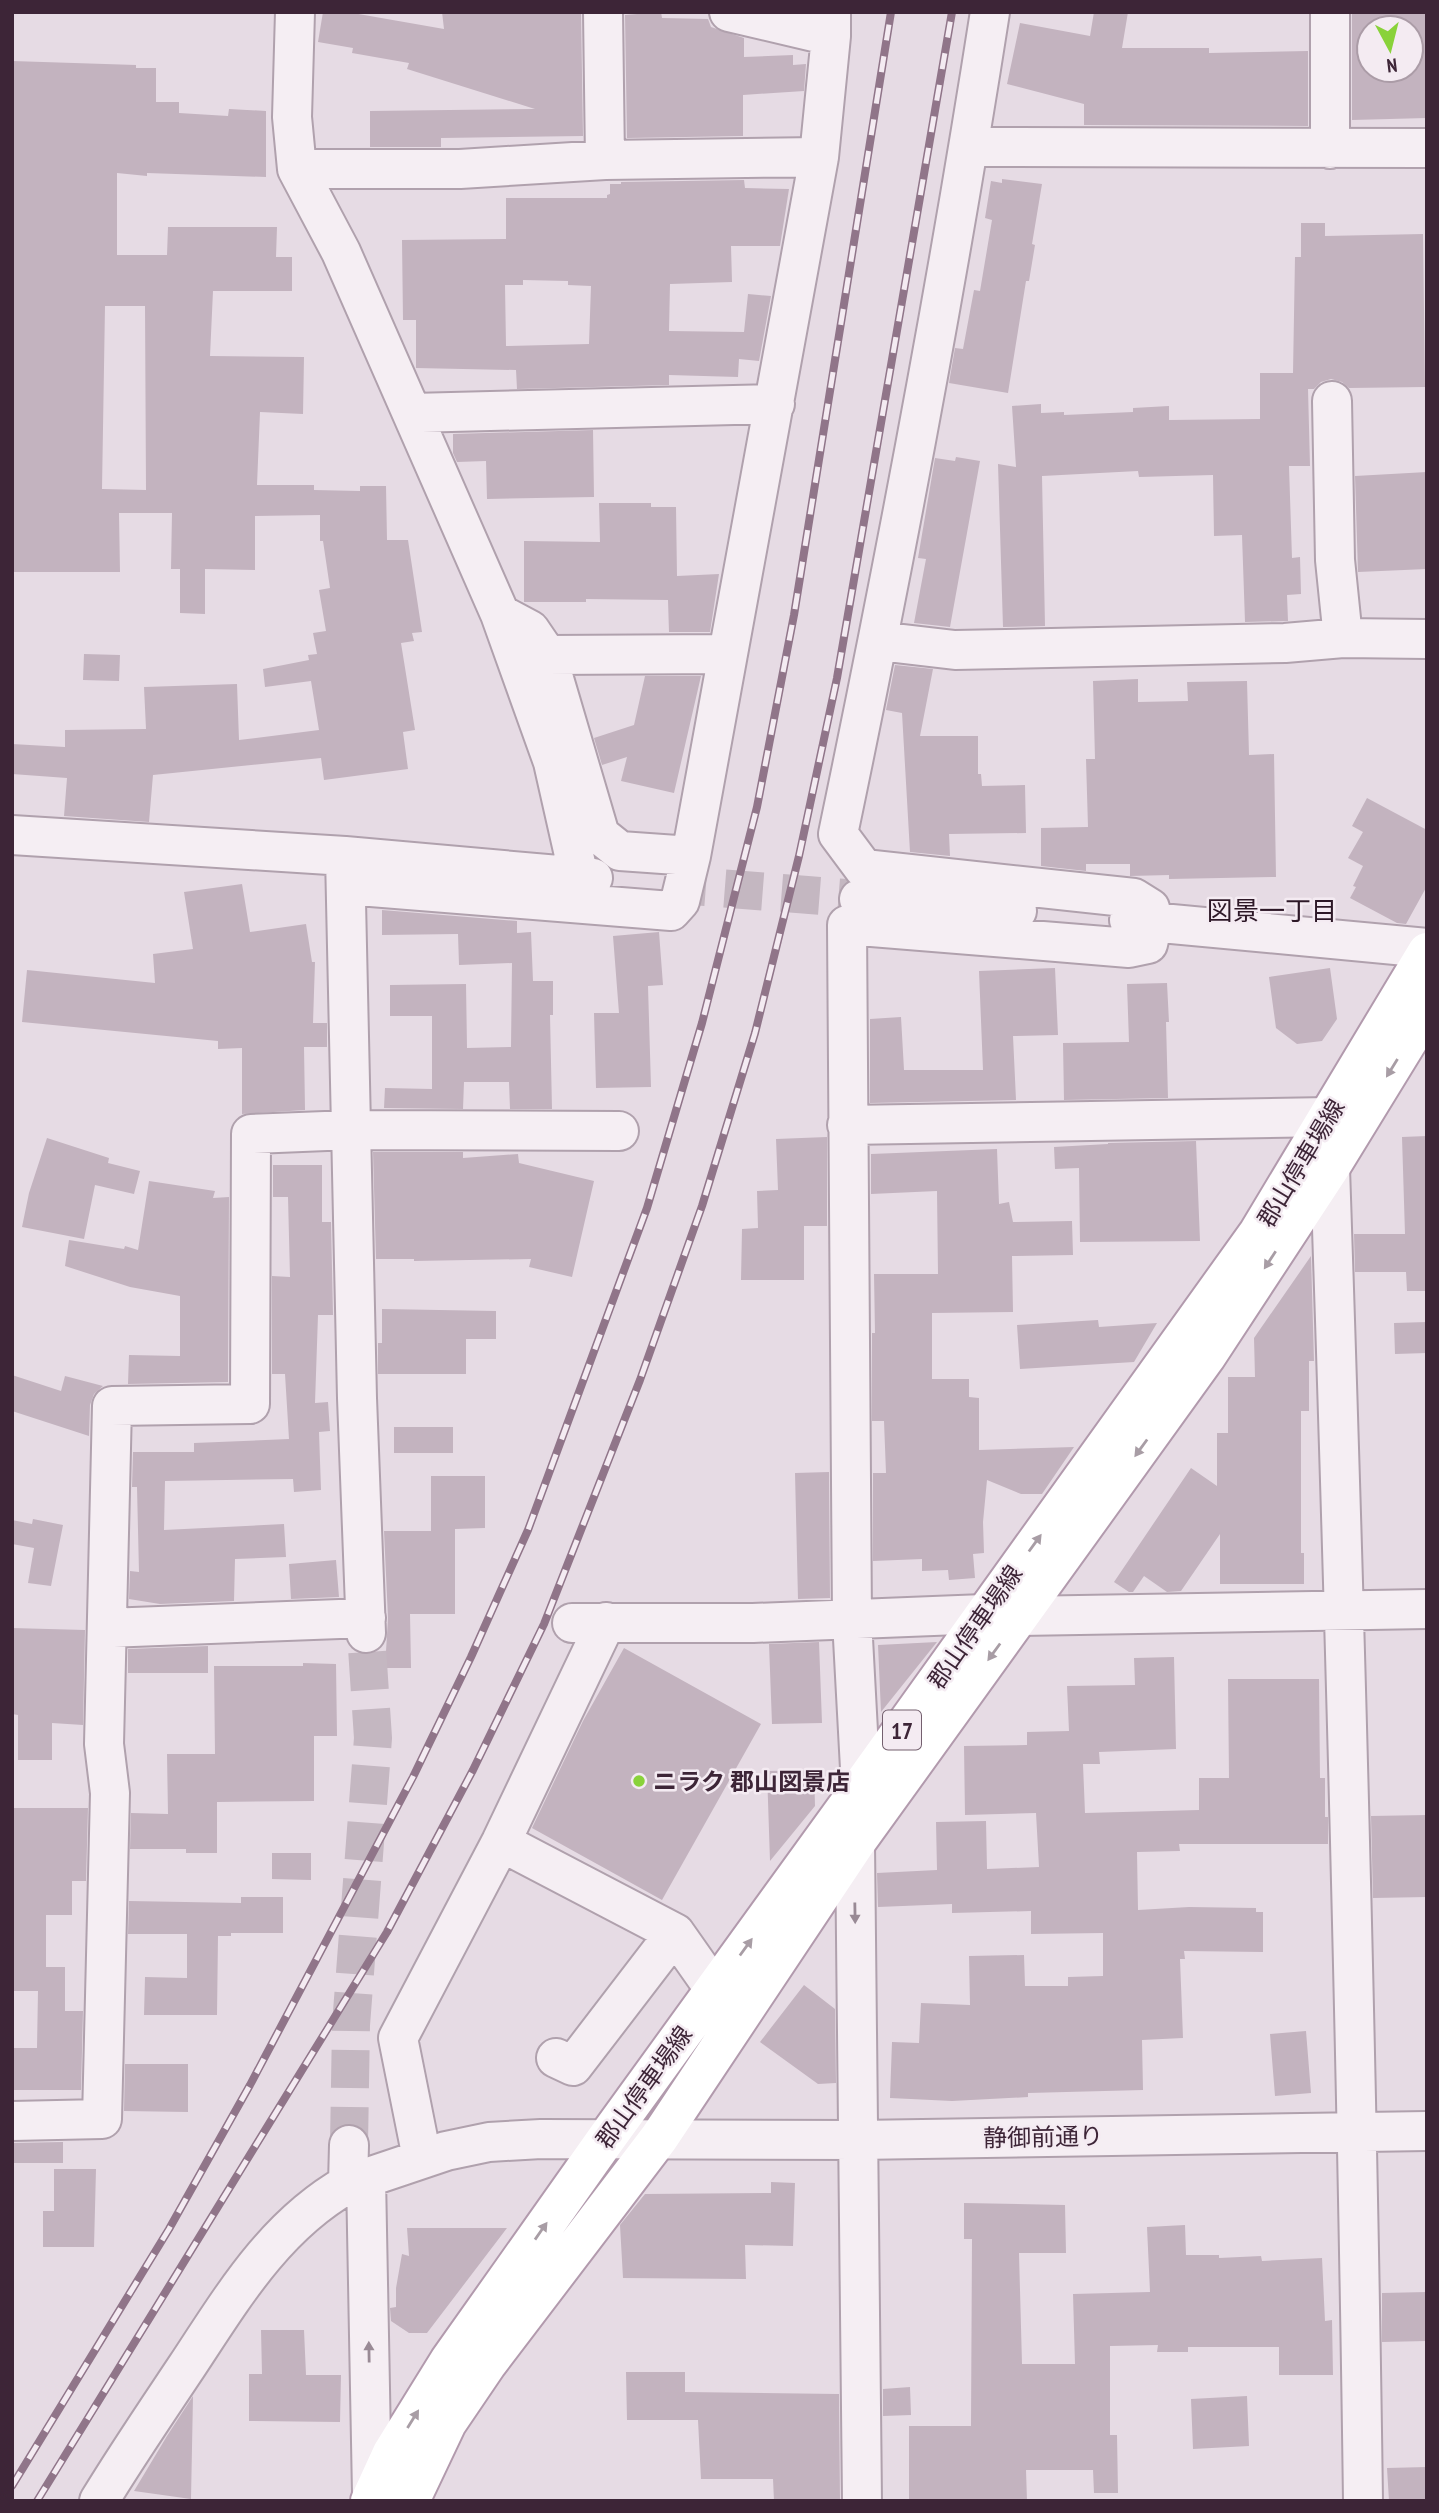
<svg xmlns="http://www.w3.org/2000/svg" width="1439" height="2513" font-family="'PT Sans Narrow','Noto Sans JP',sans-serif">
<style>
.building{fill:#c3b3bf;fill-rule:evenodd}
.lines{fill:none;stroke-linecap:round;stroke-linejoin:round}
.minor-tunnel{stroke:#c4b7c1;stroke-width:38;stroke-dasharray:38 19;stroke-linecap:butt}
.minor-casing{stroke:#b0a1ad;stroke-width:42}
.major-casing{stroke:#b29aad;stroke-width:42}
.minor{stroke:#f5eef3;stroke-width:38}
.major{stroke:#fff;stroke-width:38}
.rail-casing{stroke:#907589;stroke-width:8}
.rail{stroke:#f4ebf2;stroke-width:5;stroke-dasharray:16;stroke-linecap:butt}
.oneway{fill:#a89da5}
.oneway2{fill:#998a95}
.poi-dot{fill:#89d23a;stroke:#f4ebf2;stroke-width:2.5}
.labels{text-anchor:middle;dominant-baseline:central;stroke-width:5;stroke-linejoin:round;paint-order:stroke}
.shield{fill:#f4ebf2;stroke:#74606f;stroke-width:2}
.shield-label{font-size:23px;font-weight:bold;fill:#3d2537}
.street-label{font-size:24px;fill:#3d2537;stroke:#f4ebf2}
.poi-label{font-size:24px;font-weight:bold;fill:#3d2537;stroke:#f4ebf2;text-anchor:start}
.neighbourhood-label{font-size:26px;fill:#2d1827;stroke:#f4ebf2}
</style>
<rect width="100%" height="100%" fill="#e6dbe4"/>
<!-- building -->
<path class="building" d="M323,12H347L444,29L442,12L581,13L583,136L441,138V147H370V111L535,109L407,69L409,63L352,53L353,48L318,42Z
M661,12L662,18L708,19L711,27L744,38V57L793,55V65L806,64L804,91L743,95V136L627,138L625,15Z
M1094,12H1128L1122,48H1209V53L1308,51V126L1084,125V104L1007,84L1020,23L1090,36Z
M1352,12H1427V118L1352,120ZM1369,28H1411V70H1369Z
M12,61L136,65V68H156V102H179V113L228,116L229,109L266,111V177L147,173V176L117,173V255H167L168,227H277L276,257H292V291H213L210,356L304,357L303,414L260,412L257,485H314V490L360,491V486H386L387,540H408L422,632L412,633L414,641L401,643L415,730L403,732L408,769L324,780L321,758L153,775L149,822L64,816L67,778L12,774V744L65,747V730L146,729L144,687L237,684L239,740L319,730L311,681L265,687L263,669L309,660L308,655L317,654L313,633L326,631L319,590L330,588L323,541H320V515L255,516V570L205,569V614L180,613V569H171L172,513H119L120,572H12ZM105,306H145L146,490L102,489Z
M1002,179L1042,184L1032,244L1035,245L1029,281H1026L1008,393L949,383L955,348L963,349L974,290L980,291L992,220L985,218L991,181L1002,183Z
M744,180L745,188L789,189L780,246H731L732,282L670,284L669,331L744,332L748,294L771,296L759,361L739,359L738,377L669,375V385L517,389L516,370L416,368V320H403L402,240L506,239V198H607V195L610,194V184H621V182ZM523,280L568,281V285L591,286L589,344L506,346L505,285H523Z
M1301,223H1325V236L1423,234L1425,387L1349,388L1342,382L1331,379L1321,382L1314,389H1308L1310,466H1289L1292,558L1300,557L1301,594L1287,595L1288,621L1245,622L1242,535L1214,536L1213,475L1139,477L1138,471L1042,476L1045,626L1003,627L998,464L1016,467L1012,406L1041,404V413L1064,412V415L1133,412V408L1169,406V420L1260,419V373H1293L1295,257H1301Z
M593,430L594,497L487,499L486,461L457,462L453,453V434Z
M956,457L980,461L950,627L914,623L926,559L918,558L935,458L955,461Z
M1427,472V569L1358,572L1355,476Z
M599,503H651V507H676L677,576L719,574L710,632H669L668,600L586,599V602H524V541L600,542Z
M84,654L120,655L119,681L83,680Z
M895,665L933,669L920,736H978V774H981L982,786L1025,785L1026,833L949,834L950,856L910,852L902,713L886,710Z
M645,676H701L674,793L621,781L627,757L602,765L594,738L634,725Z
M1138,679V702L1188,701L1187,682L1247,681L1249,755L1274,754L1276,877L1169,879V875L1130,876V864H1086V871L1041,866V828L1088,827L1086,759H1095L1093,681Z
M1367,798L1427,830V886L1406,924L1397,923L1350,898L1356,887L1353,886L1363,866L1348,858L1363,832L1352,826Z
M242,884L250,932L306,924L312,962H315L313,1023H327V1047H304L305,1110L242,1114V1048L218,1049V1041L22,1022L27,970L155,983L153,954L193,949L184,892Z
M382,910L517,921V933L531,932L533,981H553V1015H550L552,1109H510L509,1082H464L463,1109L384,1108L385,1088L432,1089V1016H390V985L466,984L467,1048L511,1047L512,963L459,965L458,934L382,935Z
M659,932L663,985L648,986L651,1087L596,1088L594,1013H619L613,936Z
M1055,968L1058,1035L1013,1036L1016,1100L870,1103V1019L901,1017L904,1070H983L979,971Z
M1330,968L1337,1019L1322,1041L1297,1044L1276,1028L1269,977Z
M1167,983L1169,1022H1166L1168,1098L1064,1100L1063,1043L1129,1042L1127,984Z
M1427,1136V1291H1407L1406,1272H1355L1354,1234H1405L1402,1137Z
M827,1137V1226H804V1280H741L742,1229L758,1228L757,1191L778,1190L776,1139Z
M47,1138L109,1158L108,1163L140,1171L134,1194L95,1185L84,1239L22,1227L29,1193Z
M1196,1141L1200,1241L1080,1242L1079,1168L1055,1169L1054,1147L1108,1144V1143Z
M997,1149L999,1204L1009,1202L1013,1222L1072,1221L1073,1255L1012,1256L1013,1312L932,1313V1379H969V1397L979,1398V1450L1074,1447L1042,1494H1021L987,1480L983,1522L984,1553L973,1554L975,1578L949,1580L948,1570L922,1571V1559L873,1561V1473H886L884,1421H872V1333H875L874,1274H938L937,1191L871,1194V1154Z
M373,1152H463V1158L518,1154L519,1163L594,1181L572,1277L529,1267L531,1259L414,1261V1259H376Z
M273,1165H322V1222H331L333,1315H318L315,1403L328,1402L330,1431L319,1432L321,1490L294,1492L293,1479L165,1481L164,1530L284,1524L286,1557L235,1559L234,1601L160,1604L129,1599L130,1571L139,1572L137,1487H132L133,1452H194V1443L289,1439L285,1374H272V1276L290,1277L288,1197H273Z
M149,1181L215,1191L213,1198L229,1197L228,1382L128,1384L129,1355L180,1356V1296L130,1287L65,1266L69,1240L124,1249L125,1246L138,1250Z
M1311,1256L1314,1361H1309V1411H1301V1553H1304V1584H1220V1534L1181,1591L1167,1592L1144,1576L1133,1592H1129L1114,1582L1191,1468L1217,1486V1433H1228V1377H1255L1254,1338Z
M382,1309L496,1311V1339H466V1374H378V1343H382Z
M1098,1320L1099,1327L1157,1323L1134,1362L1020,1369L1017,1325Z
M1427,1322V1353L1395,1354L1394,1323Z
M12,1375L61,1391L65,1376L103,1386L94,1394L90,1405L89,1436L12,1411Z
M394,1427H453V1453H394Z
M829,1472L830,1598L798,1599L795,1473Z
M431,1476H485V1528L455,1529V1614H410L411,1668H385L388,1618L384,1531H431Z
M33,1519L63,1525L51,1586L28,1583L34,1548L12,1544V1520L32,1524Z
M336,1560L339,1597L291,1599L289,1564Z
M12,1628L85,1630L83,1725L52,1723V1760H18V1715L12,1714Z
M819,1642L822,1723L772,1724L769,1644Z
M937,1642L881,1712L878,1645Z
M208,1646V1673H128V1649Z
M624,1648L761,1724L662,1900L532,1828L583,1721Z
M1174,1657L1176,1749L1099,1752L1100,1764H1083L1085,1813L1199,1810V1778H1229L1228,1679H1319L1320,1778H1325V1817H1328V1844H1179L1180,1851L1137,1852L1138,1910L1189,1907L1256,1908V1912H1263V1952L1184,1951L1185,1959H1180L1183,2038L1142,2040L1143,2090L1028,2093V2097L952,2101L890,2098L892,2042L919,2043L921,2003L970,2005L969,1956L1024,1955L1025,1986H1068V1977L1103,1976V1933L1031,1934V1911L952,1913V1904L878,1907L877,1873L937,1870L936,1822L986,1821L987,1869L1039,1867L1036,1813L965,1815L964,1746L1027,1745V1732L1069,1731L1067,1686L1135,1685L1134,1658Z
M303,1663L336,1664L337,1736H314V1801L217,1802V1853H186V1849H130L131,1813L168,1814L167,1754H215L214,1666H303Z
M814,1770L815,1806L770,1861L767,1771Z
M12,1808H88L86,1881H72V1915H46V1967H65V2011H83L81,2090H12V2048H37L38,1991H12Z
M1427,1815V1897L1373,1898L1371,1816Z
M272,1853H311V1880L272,1879Z
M241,1897H283V1933H231V1936H218L217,2015H144L145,1977L187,1978V1934H128L129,1901L241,1903Z
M804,1985L835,2009L836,2083L818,2084L760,2042Z
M1306,2031L1311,2093L1275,2096L1270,2034Z
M125,2064H188V2112L124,2111Z
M63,2142V2163H12V2143Z
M54,2169H96L94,2247H43V2211H54Z
M771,2182L795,2183L793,2246L745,2245L746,2279L623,2278L620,2225L645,2194L771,2193Z
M964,2203L1065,2205L1066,2253H1019L1022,2364H1075L1073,2294L1150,2292L1147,2227L1185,2225L1186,2255H1219V2258L1261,2256L1262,2261L1322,2258L1325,2321L1332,2320L1333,2375H1279V2347H1188V2352H1157L1158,2345L1110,2346V2435H1117L1118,2493H1094L1093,2470H1026L1027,2501H909V2426H971L972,2239H964Z
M407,2228H507L427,2333H409L391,2321L390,2308L396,2307V2288L402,2254L409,2256Z
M1427,2292V2341L1382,2342V2293Z
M261,2330H304L306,2375H341L340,2422L249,2421V2374H262Z
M626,2372H685V2392L839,2394L840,2501H774L773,2479H701L698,2420H627Z
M910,2387L911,2415L883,2416V2389Z
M193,2396L191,2499L134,2491L167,2436Z
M1247,2396L1249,2446L1193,2449L1191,2399Z
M1427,2467V2501H1389L1387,2468Z"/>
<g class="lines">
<!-- minor-tunnel -->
<path class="minor-tunnel" d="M668,884L859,899
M349,2145L351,2025L373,1738L366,1633"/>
<!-- minor casing -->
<g class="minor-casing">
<path id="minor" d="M295,12L292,117L297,169L341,252L500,614L553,762L579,877
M603,12L605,160
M729,12L831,36
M1330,12V149
M969,147L1427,148
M297,169H460L605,160L819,157
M1332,401L1335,560L1343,638
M412,413L775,404
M500,614L530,630L547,655L600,835L620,851L691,856
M878,641L955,650L1285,643L1343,638L1427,639
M547,655L728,654
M12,835L345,856L593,878
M345,856L357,1398L366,1633
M346,885L671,911L680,901L691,856L819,157L831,36V12
M859,899L1017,911
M1129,920L1427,948
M847,1125L1329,1117
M1330,1168C1345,1612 1357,2056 1363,2501
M1020,1616L1427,1609
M572,1623H753L984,1614
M107,1628L366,1618
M861,1787L852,1620L847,925L1129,948L1148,944L1153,922L1150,908L1134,898L864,869L838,834C895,561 947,287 990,12
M501,1842L675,1933
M855,1844L862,2501
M556,2058L573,2066L675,1933L715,1990
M12,2121L102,2119L110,1793L104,1744L112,1406L250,1404L251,1134L351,1130L619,1131
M422,2158L398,2038L501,1842L606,1622
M366,2177L372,2494
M348,2184L349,2145
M99,2501C127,2455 157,2411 187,2366C232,2298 274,2226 348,2184L446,2151L489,2142L541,2139L858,2140L1427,2131"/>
</g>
<!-- major casing -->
<g class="major-casing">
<path id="major" d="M370,2501L392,2453L449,2361L606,2139L861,1787L1258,1233L1427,952
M410,2501L447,2423L487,2364L659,2138L855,1844L1206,1357L1330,1168L1427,1010"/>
</g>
<!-- minor -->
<use href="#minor" class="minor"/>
<!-- major -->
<use href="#major" class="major"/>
<!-- rail casing -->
<g class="rail-casing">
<path id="rail" d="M12,2486L169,2229L250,2085L413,1777L471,1657L528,1530L647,1208L702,1023L757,807L794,615L891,12
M37,2501L387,1932L473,1770L544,1624L640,1380L702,1206L755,1033L799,856L837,678L952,12"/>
</g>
<!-- rail -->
<use href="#rail" class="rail"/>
</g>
<!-- one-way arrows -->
<defs><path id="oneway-solid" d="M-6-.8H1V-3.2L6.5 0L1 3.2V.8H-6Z" transform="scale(1.75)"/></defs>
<g class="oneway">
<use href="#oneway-solid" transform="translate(1392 1068) rotate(122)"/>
<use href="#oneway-solid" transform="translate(1270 1260) rotate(123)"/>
<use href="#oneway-solid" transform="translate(1141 1448) rotate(126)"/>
<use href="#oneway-solid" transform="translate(1035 1543) rotate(-54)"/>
<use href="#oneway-solid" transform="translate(994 1652) rotate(126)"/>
<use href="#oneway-solid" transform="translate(746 1947) rotate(-54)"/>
<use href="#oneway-solid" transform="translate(541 2231) rotate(-55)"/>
<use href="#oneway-solid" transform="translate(413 2419) rotate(-58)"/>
</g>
<g class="oneway2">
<use href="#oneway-solid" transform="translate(855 1913) rotate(89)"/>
<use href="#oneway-solid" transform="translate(369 2352) rotate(-91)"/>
</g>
<!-- markers -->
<circle class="poi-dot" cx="639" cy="1781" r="7"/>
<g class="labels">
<!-- shield labels -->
<rect class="shield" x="883" y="1710.5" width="38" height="39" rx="5"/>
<g class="shield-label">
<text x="902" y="1730">17</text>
</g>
<!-- street labels -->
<g class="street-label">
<text transform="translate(1301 1163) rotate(-59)">郡山停車場線</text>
<text transform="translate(975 1627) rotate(-55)">郡山停車場線</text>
<text transform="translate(644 2087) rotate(-54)">郡山停車場線</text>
<text transform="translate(1043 2137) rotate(-1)">静御前通り</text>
</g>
<!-- poi labels -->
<g class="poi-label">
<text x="653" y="1781">ニラク 郡山図景店</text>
</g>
<!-- neighbourhood labels -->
<g class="neighbourhood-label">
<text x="1272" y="910">図景一丁目</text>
</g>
</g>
<!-- border -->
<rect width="1439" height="2513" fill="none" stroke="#3d2537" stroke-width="28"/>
<!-- north arrow -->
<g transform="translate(1390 49) rotate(173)"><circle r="33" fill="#f4ebf2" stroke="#ab9ca7" stroke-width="2"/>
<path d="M0-5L12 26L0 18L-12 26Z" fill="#89d23a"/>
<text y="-10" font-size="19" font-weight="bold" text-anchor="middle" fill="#3d2537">N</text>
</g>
</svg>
